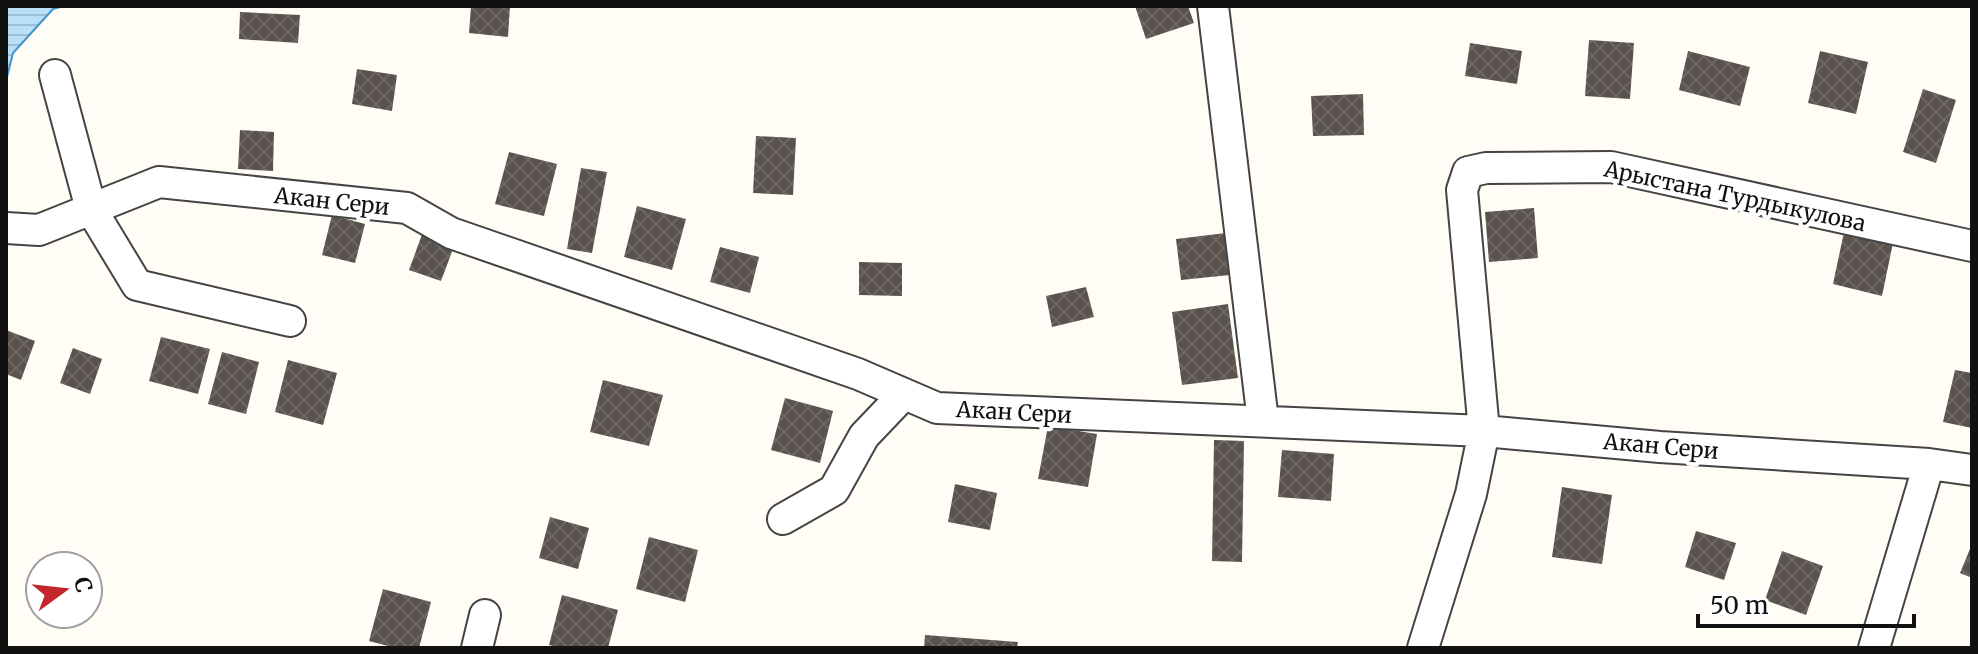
<svg xmlns="http://www.w3.org/2000/svg" width="1978" height="654" font-family="Merriweather,serif">
<style>
.water{fill:url(#water-rules);stroke:#3f96cf;stroke-width:2}
.building{fill:url(#building-cross-hatch)}
.lines{fill:none;stroke-linecap:round;stroke-linejoin:round}
.minor-casing{stroke:#444;stroke-width:34}
.minor{stroke:#fff;stroke-width:30}
.labels{text-anchor:middle;dominant-baseline:central;stroke-width:8;stroke-linejoin:round;paint-order:stroke}
.street-label{font-size:22px;fill:#111;stroke:#fff}
</style>
<defs>
<pattern id="water-rules" width="6" height="5" patternUnits="userSpaceOnUse" patternTransform="scale(2)"><rect width="6" height="5" fill="#b9e0f7"/><path d="M0 2.5h6" fill="none" stroke="#9ebfd3"/></pattern>
<pattern id="building-cross-hatch" width="8" height="8" patternUnits="userSpaceOnUse" patternTransform="scale(2)"><rect width="8" height="8" fill="#5a524d"/><path d="M0 0l8 8M0 8l8-8" fill="none" stroke="#6d6662"/></pattern>
</defs>
<rect width="100%" height="100%" fill="#fffdf5"/>
<!-- water -->
<path class="water" d="M6,6H64L53,9L13,53L6,81Z"/>
<!-- building -->
<path class="building" d="M471,6H510L508,37L469,33Z
M1135,6H1188L1194,23L1146,39Z
M240,12L300,15L298,43L239,39Z
M1589,40L1634,43L1630,99L1585,96Z
M1470,43L1522,51L1517,84L1465,76Z
M1688,51L1750,67L1740,106L1679,90Z
M1820,51L1868,62L1856,114L1808,103Z
M357,69L397,75L392,111L352,104Z
M1923,89L1956,100L1936,163L1903,152Z
M1363,94L1364,135L1313,136L1311,96Z
M240,130L274,132L273,171L238,169Z
M756,136L796,138L793,195L753,193Z
M509,152L557,164L544,216L495,204Z
M581,168L607,172L592,253L567,249Z
M637,206L686,219L672,270L624,257Z
M1534,208L1538,258L1489,262L1485,212Z
M332,215L365,224L355,263L322,255Z
M424,229L456,241L441,281L409,270Z
M1844,232L1893,243L1882,296L1833,284Z
M1226,233L1230,275L1181,280L1176,239Z
M720,247L759,257L750,293L710,282Z
M859,262L902,263V296L859,295Z
M1086,287L1094,317L1052,327L1046,296Z
M1228,304L1238,378L1182,385L1172,312Z
M6,330L35,341L21,380L6,374Z
M161,337L210,349L198,394L149,381Z
M73,348L102,359L90,394L60,383Z
M222,352L259,362L246,414L208,404Z
M288,360L337,373L323,425L275,412Z
M1955,370L1972,373V428L1943,422Z
M603,380L663,395L649,446L590,432Z
M785,398L833,411L820,463L771,450Z
M1048,426L1097,434L1088,487L1038,479Z
M1214,440L1244,441L1242,562L1212,561Z
M1282,450L1334,454L1331,501L1278,497Z
M955,484L997,493L990,530L948,522Z
M1562,487L1612,495L1602,564L1552,557Z
M550,517L589,528L578,569L539,558Z
M1696,531L1736,543L1724,580L1685,567Z
M649,537L698,550L685,602L636,589Z
M1972,544V578L1960,573Z
M1782,551L1823,566L1806,615L1765,600Z
M383,589L431,602L419,648H396L369,641Z
M562,595L618,610L608,648H562L549,645Z
M925,635L1018,642L1017,648H924Z"/>
<g class="lines">
<!-- minor casing -->
<g class="minor-casing">
<path id="minor" d="M1213,6L1263,421
M55,75L91,209L137,285L290,321
M6,228L39,230L159,182L407,208L451,233L858,374L937,408L1484,431L1660,447L1929,464L1972,470
M783,519L834,490L864,436L904,394
M477,648L485,615
M1423,648L1471,494L1484,431L1462,190L1468,172L1486,168L1611,167L1972,246
M1874,648L1929,464"/>
</g>
<!-- minor -->
<use href="#minor" class="minor"/>
</g>
<g class="labels">
<!-- street labels -->
<g class="street-label">
<text transform="translate(1735 196) rotate(12)">Арыстана Турдыкулова</text>
<text transform="translate(332 201) rotate(6)">Акан Сери</text>
<text transform="translate(1014 412) rotate(3)">Акан Сери</text>
<text transform="translate(1661 446) rotate(5)">Акан Сери</text>
</g>
</g>
<!-- border -->
<rect width="1978" height="654" fill="none" stroke="#111111" stroke-width="16"/>
<!-- north arrow -->
<g transform="translate(64 590) rotate(75)"><circle r="38" fill="#ffffff" stroke="#a0a0a0" stroke-width="2"/>
<path d="M0-6L14 30L0 20L-14 30Z" fill="#c4262e"/>
<text y="-12" font-size="22" font-weight="bold" text-anchor="middle" fill="#111111">С</text>
</g>
<!-- scale -->
<path d="M1698 614v12h216v-12" fill="none" stroke="#111111" stroke-width="4"/>
<text x="1710" y="614" font-size="24" fill="#111111" stroke="#ffffff" stroke-width="6" paint-order="stroke">50 m</text>
</svg>
